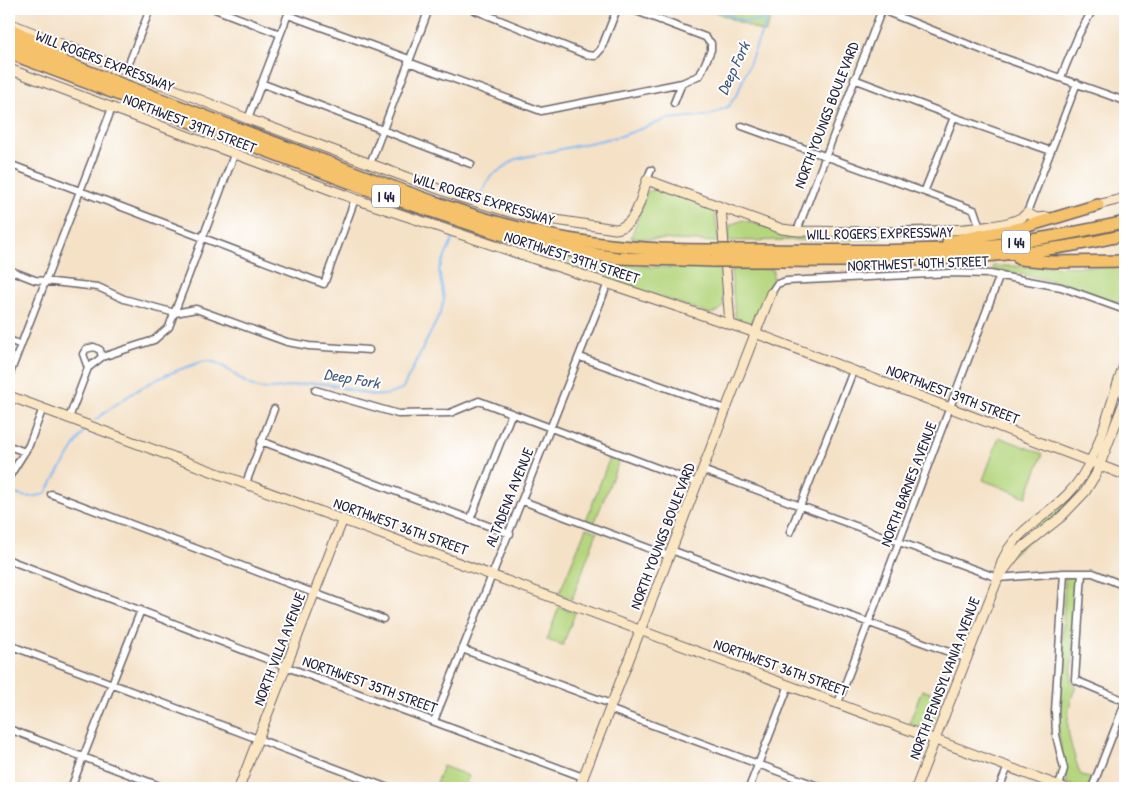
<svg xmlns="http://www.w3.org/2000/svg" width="1134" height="797" font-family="'Patrick Hand',sans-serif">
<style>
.green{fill:#b5d67e;stroke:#6c7c5c}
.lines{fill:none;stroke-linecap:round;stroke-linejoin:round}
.stream{stroke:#81bbf3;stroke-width:2}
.street-casing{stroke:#6c656c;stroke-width:9}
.secondary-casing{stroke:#6c656c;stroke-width:11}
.highway-casing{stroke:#6c656c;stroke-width:14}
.street{stroke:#fff;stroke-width:6}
.secondary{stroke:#fbe6c4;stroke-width:9}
.highway{stroke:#f5c16b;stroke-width:11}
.highway-bridge-casing{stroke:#6c656c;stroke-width:14;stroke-linecap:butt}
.highway-bridge{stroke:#f5c16b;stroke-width:11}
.labels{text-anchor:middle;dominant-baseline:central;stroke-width:4;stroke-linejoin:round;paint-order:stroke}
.shield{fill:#fff;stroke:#646476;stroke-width:1}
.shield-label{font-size:14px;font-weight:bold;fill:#22223b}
.street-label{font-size:15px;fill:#22223b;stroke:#fff}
.water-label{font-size:16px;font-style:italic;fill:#43587b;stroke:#fff}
</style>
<rect width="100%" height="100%" fill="#fff"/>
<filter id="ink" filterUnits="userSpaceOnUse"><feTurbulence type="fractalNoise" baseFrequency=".02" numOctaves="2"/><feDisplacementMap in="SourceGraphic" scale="10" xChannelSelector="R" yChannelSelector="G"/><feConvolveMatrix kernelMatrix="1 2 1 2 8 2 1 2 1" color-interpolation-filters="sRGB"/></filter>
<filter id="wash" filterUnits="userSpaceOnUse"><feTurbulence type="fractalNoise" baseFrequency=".0096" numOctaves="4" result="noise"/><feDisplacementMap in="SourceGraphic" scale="20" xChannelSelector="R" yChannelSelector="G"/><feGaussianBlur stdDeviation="1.12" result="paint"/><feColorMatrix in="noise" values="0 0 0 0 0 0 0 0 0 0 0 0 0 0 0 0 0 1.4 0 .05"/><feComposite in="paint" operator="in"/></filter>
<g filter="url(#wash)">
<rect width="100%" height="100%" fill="#f4e1c6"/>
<!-- green -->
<path class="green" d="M708,9H774L765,33Z
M657,188L714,209L719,242L631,238L647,192Z
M743,220L795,236H880L879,239L728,241L730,225Z
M568,258L653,267L722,269L723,307L719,311L710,314L568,265Z
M993,266L1125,267V305C1081,289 1040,275 993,270Z
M773,269V281L769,286L755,323L750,325L738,322L735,316L731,270Z
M999,437L1043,454L1026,497L983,480Z
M611,454L620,458L594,524L586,521Z
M1090,471V475C1069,511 1036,535 1004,561L1010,551Z
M586,528L597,532L572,599L559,594Z
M1068,575L1076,576L1077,580L1071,682L1076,685C1062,725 1068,735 1080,774L1092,779L1088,788H1077L1067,783L1058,730L1065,578Z
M559,607L575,613L563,645L547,640Z
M922,690L942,697L932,726L924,729L909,723Z
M443,766L469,776L464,788H434Z"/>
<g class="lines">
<!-- stream -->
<path class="stream" d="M716,9L745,22L765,20
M480,196L491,176L516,159L621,136L668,119L710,115L729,106L738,92L771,9
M95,420C125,397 154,377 190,366C195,364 203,361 209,361C226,363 239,382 255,387C274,393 296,383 316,383C346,383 375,407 403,388L441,312L444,299L439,270L453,239
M9,491C22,498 30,498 45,494L84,431"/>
</g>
</g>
<g filter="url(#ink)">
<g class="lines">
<!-- street casing -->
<g class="street-casing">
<path id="street" d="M215,9L280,34
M472,9L587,55L595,56L601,49L617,9
M882,10L987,52L1125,101
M9,11V9
M288,15L409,59
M408,62L541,111L682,83L700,75L711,50V43L705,37L631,9
M126,71L150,9
M1061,77L1079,34L1093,9
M854,79L954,117L1051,151
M261,83L471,164
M674,103L682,83
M248,119L290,9
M742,126L974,210L980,228
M9,164L324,284L355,199
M370,164L429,9
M647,180L651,170
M925,190L954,117
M1027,213L1077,83
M797,231L882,9
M9,270L35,280L98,287L124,299L175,313L196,309L287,342L309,346L369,350
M771,293L777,284L786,281L950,273L990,274L1061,287L1125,310
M9,340L21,345
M580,357L726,409
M88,368L83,354L86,349L94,347L100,350L102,357
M9,376L112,108
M315,390L398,414L450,413L479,401L697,483
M69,418L88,368L102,357L154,340L169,327L234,155
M261,441L510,534
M9,446L25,452
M702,470L998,578L1064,573H1093L1125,586
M9,477L29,445L43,408
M246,483L274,409
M51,494L383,619
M523,501L669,556
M470,520L511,415
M790,532L853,371
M671,550L965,658
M9,560L295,670L583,777
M1082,573L1075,680L1125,701
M9,645L388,788
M462,649L611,704
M838,703L1000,275
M609,709L823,788
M434,721L608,283
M9,729L165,788
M1059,786L1064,769L1056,735L1055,711L1064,573
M71,788L141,610
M749,788L789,685
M999,788L1008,767
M1092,788L1125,703"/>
</g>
<!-- secondary casing -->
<g class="secondary-casing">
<path id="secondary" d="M14,25L248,119L463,198L516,214L615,229C636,227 641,197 647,180L782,229L797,231C833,231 1009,238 1027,213L1036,218L1047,217
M9,69L355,199L750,331L1125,475
M1093,206L1125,198
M721,207L730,324
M1121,376L1125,400
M9,396L1065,788
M998,578L1019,550L1061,517L1085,492L1096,474L1125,400
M239,788L343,519
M579,788L771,293
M916,788L998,578C1003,536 1040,522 1067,495C1101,461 1108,406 1125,363"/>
</g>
<!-- highway casing -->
<g class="highway-casing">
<path id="highway" d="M9,28L62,55
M9,41C111,80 213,120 316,158C387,184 458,214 531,231C590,246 651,250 711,250
M9,53L383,195L500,234L556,248L617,258L713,261
M948,242L1021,228L1098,205
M739,250C821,250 904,253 986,246C1033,241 1079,232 1125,222
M1019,259L1053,262L1125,261
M739,261C870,261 996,265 1125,235"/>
</g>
<!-- street -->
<use href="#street" class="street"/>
<!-- secondary -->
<use href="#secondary" class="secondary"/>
<!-- highway -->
<use href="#highway" class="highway"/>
<!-- highway-bridge casing -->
<g class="highway-bridge-casing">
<path id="highway-bridge" d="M711,250H739
M713,261H739"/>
</g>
<!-- highway-bridge -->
<use href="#highway-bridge" class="highway-bridge"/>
</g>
</g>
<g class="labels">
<!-- shield labels -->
<g class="shield">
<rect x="372" y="184.5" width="28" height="23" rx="4"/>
<rect x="1002" y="230.5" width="28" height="23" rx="4"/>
</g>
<g class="shield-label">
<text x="386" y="196">I 44</text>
<text x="1016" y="242">I 44</text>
</g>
<!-- street labels -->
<g class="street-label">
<text transform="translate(105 61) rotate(21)">WILL ROGERS EXPRESSWAY</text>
<text transform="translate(826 115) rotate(-69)">NORTH YOUNGS BOULEVARD</text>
<text transform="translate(190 123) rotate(21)">NORTHWEST 39TH STREET</text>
<text transform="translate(484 199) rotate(17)">WILL ROGERS EXPRESSWAY</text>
<text transform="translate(880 233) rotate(-1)">WILL ROGERS EXPRESSWAY</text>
<text transform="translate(572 257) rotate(18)">NORTHWEST 39TH STREET</text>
<text transform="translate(918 263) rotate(-2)">NORTHWEST 40TH STREET</text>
<text transform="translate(953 394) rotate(21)">NORTHWEST 39TH STREET</text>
<text transform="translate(908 484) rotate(-69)">NORTH BARNES AVENUE</text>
<text transform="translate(509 497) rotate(-68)">ALTADENA AVENUE</text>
<text transform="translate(401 526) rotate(20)">NORTHWEST 36TH STREET</text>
<text transform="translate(662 536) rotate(-69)">NORTH YOUNGS BOULEVARD</text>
<text transform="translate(279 649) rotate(-69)">NORTH VILLA AVENUE</text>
<text transform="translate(781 667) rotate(20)">NORTHWEST 36TH STREET</text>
<text transform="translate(944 678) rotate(-69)">NORTH PENNSYLVANIA AVENUE</text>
<text transform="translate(370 684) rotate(20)">NORTHWEST 35TH STREET</text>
</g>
<!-- water labels -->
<g class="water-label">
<text transform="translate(733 68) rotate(-65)">Deep Fork</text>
<text transform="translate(352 378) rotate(10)">Deep Fork</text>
</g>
</g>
<!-- margin -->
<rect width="1134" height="797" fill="none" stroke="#fff" stroke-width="30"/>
</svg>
